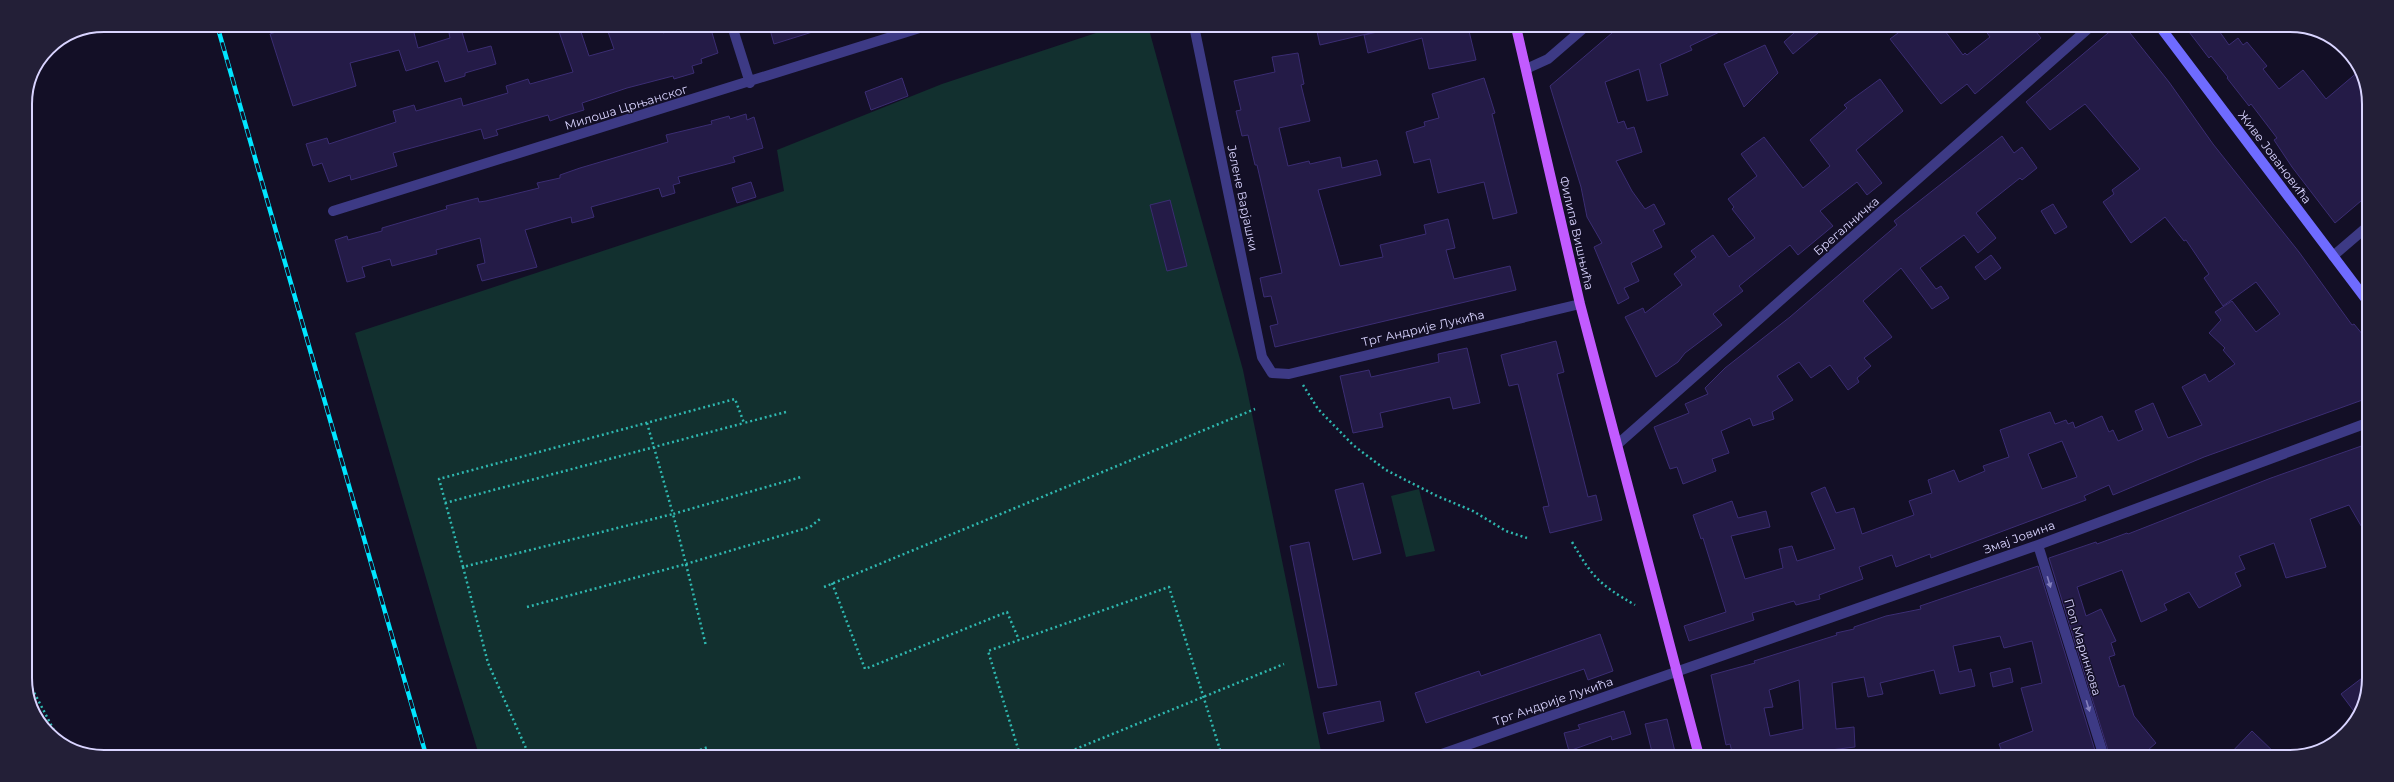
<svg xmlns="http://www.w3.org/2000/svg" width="2394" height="782" font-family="Montserrat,sans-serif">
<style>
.green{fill:#12302f}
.building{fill:#241b47;stroke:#3b2d73;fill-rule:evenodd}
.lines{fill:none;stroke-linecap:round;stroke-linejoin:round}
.path{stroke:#2fb8b0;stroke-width:2.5;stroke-dasharray:2 3;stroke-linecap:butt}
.street{stroke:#3d3a85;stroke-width:10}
.secondary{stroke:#6f6bff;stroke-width:10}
.primary{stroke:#c25bff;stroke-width:10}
.rail-casing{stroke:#00e5ff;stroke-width:4.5}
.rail{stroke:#130f26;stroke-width:3;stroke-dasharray:9;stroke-linecap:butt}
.oneway{fill:#837fbc}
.labels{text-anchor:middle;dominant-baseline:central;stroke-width:3;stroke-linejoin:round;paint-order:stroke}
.street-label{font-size:12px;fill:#d9d4ff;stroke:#130f26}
.rim{fill:none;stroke:#d9d4ff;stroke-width:2}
</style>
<rect width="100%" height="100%" fill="#130f26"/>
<!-- green -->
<path class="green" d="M1117,26H1148L1243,370L1322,756L479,755L446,647L355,333L784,191L777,150L942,84Z
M1419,489L1435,551L1406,557L1391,496Z"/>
<!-- building -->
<path class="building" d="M297,25H412L418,48L450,38L449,33L461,29L468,52L491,46L496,64L465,73V76L445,82L438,61L406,71L399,50L350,63L356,86L293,106L270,34Z
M557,26H579L589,56L614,49L606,26H662L663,33L688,26H710L718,53L701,59L702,63L692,66L694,73L674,79L673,76L627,88L582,103L584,110L564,116L550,121L548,115L496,130L498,135L484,139L481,129L393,153L397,166L351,180L350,175L329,182L322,163L313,166L306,144L327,138L329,144L396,122L393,111L414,105L416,111L461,98L463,106L508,93L506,86L528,79L530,84L573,72Z
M769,26H821L822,29L774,44Z
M1316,27H1374L1375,32L1320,45Z
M1400,27H1468L1476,60L1429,69L1422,38L1368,53L1364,35Z
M1619,27H1730L1690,46L1692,50L1660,64L1668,95L1647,101L1639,69L1605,82L1618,123L1624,121L1627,129L1634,127L1642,152L1616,161L1632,191L1645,209L1654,204L1665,224L1653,230L1662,247L1631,263L1639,281L1624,288L1629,298L1618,304L1594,247L1602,243L1587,217L1581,187L1550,86Z
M1789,27H1825L1793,54L1784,42L1794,33Z
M1893,27H1942L1963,55L1965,53L1967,55L1990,37L1983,27H2032L2041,38L1975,94L1967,84L1941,104L1890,39L1898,33Z
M2114,28H2126L2169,82L2213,144L2299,252L2352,325L2354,324L2368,341V398L2204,457L2113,495L2109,485L2084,496L2086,500L1931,558L1930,554L1896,567L1892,555L1859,567L1863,579L1819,595L1820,599L1796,605L1794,601L1752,613L1754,620L1689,641L1684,626L1726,612L1703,538L1701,539L1693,515L1732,501L1738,518L1766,511L1770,527L1731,536L1745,579L1783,568L1779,549L1792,546L1797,561L1835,549L1811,493L1825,487L1836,513L1854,508L1862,534L1914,515L1909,501L1932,493L1928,480L1954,470L1959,482L1985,471L1983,466L2009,457L2000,430L2050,412L2055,424L2066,420L2068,424L2073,422L2075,428L2102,416L2109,432L2113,430L2118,441L2143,430L2135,411L2153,403L2168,438L2202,425L2182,387L2205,374L2209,382L2235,364L2223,350L2225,348L2209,333L2221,320L2215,312L2232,301L2256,332L2280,314L2256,282L2223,306L2204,278L2209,274L2186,240L2184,241L2165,217L2131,243L2103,202L2114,194L2112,190L2140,169L2085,104L2050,130L2026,102ZM2062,441L2077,477L2042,489L2028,454Z
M2186,28H2217L2229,45L2238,38L2243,45L2247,42L2267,66L2263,69L2279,89L2303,70L2326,99L2359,71L2369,98L2365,101L2369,105L2368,195L2335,223L2292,167L2274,140L2277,138L2251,104L2249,106L2227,78L2228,77L2211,56L2209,58Z
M1765,45L1778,73L1744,107L1724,64Z
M1298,53L1304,84L1301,85L1310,121L1279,128L1288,166L1309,161L1310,164L1340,157L1342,168L1377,160L1381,175L1318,190L1340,266L1383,257L1380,245L1426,234L1424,225L1448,219L1455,248L1446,250L1454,279L1510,266L1516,290L1275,347L1270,326L1278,324L1271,296L1264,297L1260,278L1282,273L1257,165H1255L1248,135L1242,136L1236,111L1241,110L1234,81L1275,72L1272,57Z
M902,78L908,96L871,110L865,92Z
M1484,78L1495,113L1492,114L1517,213L1493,219L1484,182L1438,193L1430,159L1414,163L1406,132L1425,126L1424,122L1439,118L1432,94Z
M1880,79L1903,111L1856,150L1882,183L1867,195L1857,182L1820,211L1833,226L1798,255L1790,245L1739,286L1743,291L1713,314L1722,325L1685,353L1678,362L1656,377L1625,317L1643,308L1645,313L1682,285L1674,274L1696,257L1691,251L1713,235L1729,257L1755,238L1732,209L1734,207L1728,199L1757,176L1741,154L1764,137L1803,188L1830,166L1810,140L1847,108L1844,105Z
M746,114L747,120L754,117L763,148L733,157L735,162L678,177L680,183L673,185L675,193L662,197L659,188L591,207L594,217L572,223L571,217L525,230L537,267L482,281L477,265L485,263L480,238L436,250L437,254L392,266L390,259L362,267L365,277L347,282L335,240L347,236L348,240L382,231V228L447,209L446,206L478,198L479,202L486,201L539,188L537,183L560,178V175L580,168L668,142L666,135L712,124L711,121L729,116L730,119Z
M2002,136L2014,153L2022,147L2037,168L2022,180L2020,178L1976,213L1996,238L1978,253L1964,235L1920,268L1936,289L1941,286L1949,298L1932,309L1901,268L1863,301L1892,337L1864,358L1871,366L1857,378L1859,382L1848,390L1830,365L1811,378L1799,362L1777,376L1793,400L1772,412L1774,419L1753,426L1750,418L1721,431L1729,453L1712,459L1716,471L1683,484L1677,467L1670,469L1654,427L1689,413L1685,404L1708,394L1705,388L1725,368L1790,317L1897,225L1894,221Z
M751,182L756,197L737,203L732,188Z
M1170,200L1187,266L1167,271L1150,205Z
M2053,204L2067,227L2055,234L2041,211Z
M1991,255L2001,268L1985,280L1975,267Z
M1556,341L1564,372L1557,374L1588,497L1596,495L1602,520L1550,533L1543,507L1549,506L1518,384L1509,386L1501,355Z
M1467,348L1480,403L1453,409L1450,397L1380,413L1383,427L1353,433L1340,376L1369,370L1371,377L1439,362L1438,354Z
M2367,444V536L2349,505L2310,519L2326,567L2286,578L2274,543L2239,556L2245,569L2235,573L2241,586L2199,608L2189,592L2164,604L2167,610L2141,622L2122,570L2077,587L2086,616L2101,609L2116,641L2111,643L2115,655L2109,657L2119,687L2124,685L2134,716L2156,743L2140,757H2110L2049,558L2096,542L2097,544L2127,533L2128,534L2271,478Z
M1363,483L1381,553L1353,560L1335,490Z
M1309,542L1337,685L1318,688L1290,546Z
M2038,566L2097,757H2004L1999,744L2033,731L2021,688L2042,683L2032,641L2004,648L2000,636L1953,646L1959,672L1971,669L1975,686L1940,694L1934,670L1880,683L1883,694L1868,697L1864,677L1832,683L1836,729L1854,727L1855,747L1798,754L1797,750L1771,756H1733L1730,744L1726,745L1711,675L1755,663L1754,661L1837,635L1836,633L1854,629V627L1886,616L1921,609L1920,606ZM1799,680L1803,729L1770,736L1764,708L1773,707L1769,690Z
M1600,634L1613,671L1588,680L1584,669L1426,723L1415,693L1479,671L1481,676Z
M2010,668L2013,682L1993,687L1990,673Z
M2366,675V699L2356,714L2341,694Z
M1380,701L1384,721L1328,734L1323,713Z
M1624,711L1631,734L1612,740L1611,736L1569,751L1564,733L1580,729L1578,725Z
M1667,719L1676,756H1653L1645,724Z
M2252,731L2279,757H2227Z"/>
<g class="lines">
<!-- path -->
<path class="path" d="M1303,385L1318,409L1353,445L1386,470L1437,496L1473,511L1506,531L1527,538
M786,412L744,423L735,399L439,479L463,567L673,514L686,564L810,527L820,519
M647,423L673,514L801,477
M445,503L744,423
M1572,542C1593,578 1599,584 1635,605
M463,567L488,663L529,755
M832,583L865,669L1007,612L1019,640
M824,587L1255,409
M527,607L686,564L706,646
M25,675L58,738
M686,755L708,747
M1020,755L988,651L1169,587L1222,756
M1061,755L1284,664"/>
<!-- street -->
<path class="street" d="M732,26L750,83
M1194,26L1262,357L1272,373L1289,374L1580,304
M1526,69L1548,59L1585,27
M333,211L926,26
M2333,256L2368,226
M1619,443L2090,27
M2038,545L2104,757
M1436,756L2038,545L2367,423"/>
<!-- secondary -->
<path class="secondary" d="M2161,28L2368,302"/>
<!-- primary -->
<path class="primary" d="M1516,27L1580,304L1699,756"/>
<!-- rail casing -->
<g class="rail-casing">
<path id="rail" d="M217,25L426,755"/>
</g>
<!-- rail -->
<use href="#rail" class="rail"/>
</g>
<!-- one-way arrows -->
<defs><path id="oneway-solid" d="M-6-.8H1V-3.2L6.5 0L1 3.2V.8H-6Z"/></defs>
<g class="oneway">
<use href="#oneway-solid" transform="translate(2049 582) rotate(73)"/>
<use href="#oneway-solid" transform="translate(2088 706) rotate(73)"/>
</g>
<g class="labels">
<!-- street labels -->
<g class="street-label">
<text transform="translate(626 107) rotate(-17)">Милоша Црњанског</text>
<text transform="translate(2275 157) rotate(53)">Живе Јовановића</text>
<text transform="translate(1243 198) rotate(78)">Јелене Варјашки</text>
<text transform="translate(1846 226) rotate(-41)">Брегалничка</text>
<text transform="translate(1577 233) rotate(77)">Филипа Вишњића</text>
<text transform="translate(1423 328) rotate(-13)">Трг Андрије Лукића</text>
<text transform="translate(2019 537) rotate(-20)">Змај Јовина</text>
<text transform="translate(2083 647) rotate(73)">Поп Маринкова</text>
<text transform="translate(1553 701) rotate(-19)">Трг Андрије Лукића</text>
</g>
</g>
<!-- crop -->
<path d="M0 0H2394V782H0ZM104 32H2290A72 72 0 0 1 2362 104V678A72 72 0 0 1 2290 750H104A72 72 0 0 1 32 678V104A72 72 0 0 1 104 32Z" fill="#231f37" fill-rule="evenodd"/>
<path class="rim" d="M104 32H2290A72 72 0 0 1 2362 104V678A72 72 0 0 1 2290 750H104A72 72 0 0 1 32 678V104A72 72 0 0 1 104 32Z"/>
</svg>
